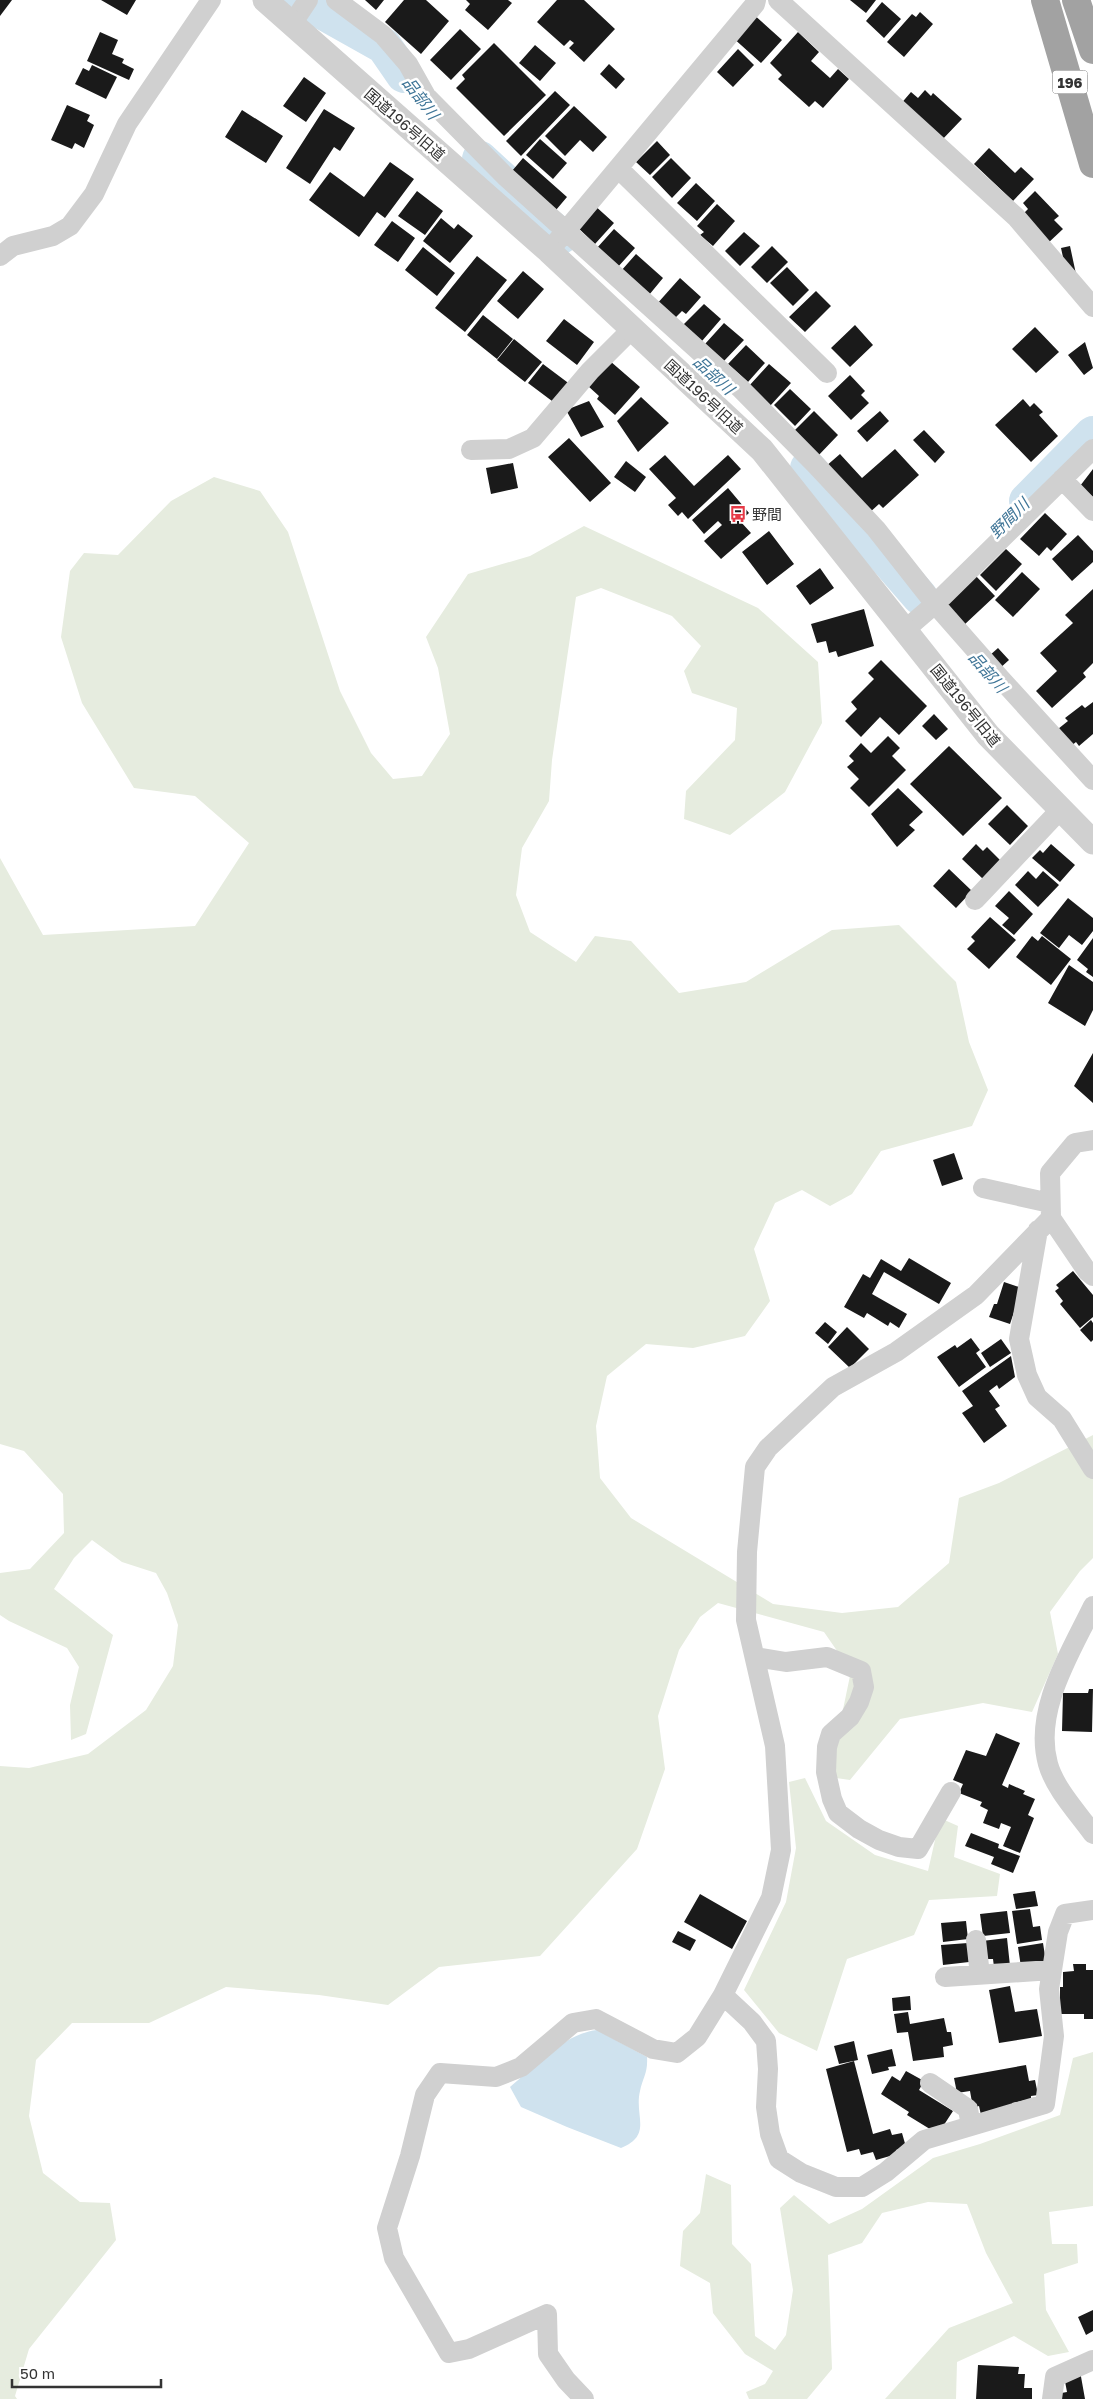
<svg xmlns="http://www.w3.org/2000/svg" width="1093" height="2399" font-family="'Golos Text','Noto Sans JP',sans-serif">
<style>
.green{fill:#e6ecdf}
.water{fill:#cfe2ee}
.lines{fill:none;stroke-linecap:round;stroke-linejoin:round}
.river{stroke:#cfe2ee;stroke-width:36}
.building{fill:#1a1a1a}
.minor{stroke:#d0d0d0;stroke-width:20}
.tertiary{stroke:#d0d0d0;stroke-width:25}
.trunk{stroke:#a2a2a2;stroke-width:28}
.labels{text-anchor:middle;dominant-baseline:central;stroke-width:5;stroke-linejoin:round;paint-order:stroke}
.shield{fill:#fff;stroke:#707070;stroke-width:1}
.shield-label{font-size:14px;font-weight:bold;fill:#333}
.street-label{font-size:15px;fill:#333;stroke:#fff}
.poi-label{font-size:15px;fill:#333;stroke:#fff;text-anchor:start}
.water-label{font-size:16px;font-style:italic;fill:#3f7597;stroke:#fff}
</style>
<rect width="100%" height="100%" fill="#fff"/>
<!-- green -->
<path class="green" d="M214,477L260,491L288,532L340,691L371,753L393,779L422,776L450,734L438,668L426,637L468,574L530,556L584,526L758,608L818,662L822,723L785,792L730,835L684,819L686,791L735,740L737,708L692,693L684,671L701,646L672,616L601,588L576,597L552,760L549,801L522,848L516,895L530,932L576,962L595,936L631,941L679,993L746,982L832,930L899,925L956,982L969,1042L988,1090L972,1126L881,1151L852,1194L830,1206L802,1190L775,1203L754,1249L770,1301L745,1336L693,1348L646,1344L607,1376L596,1426L600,1478L631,1518L773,1604L842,1613L898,1607L949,1563L959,1498L999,1483L1093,1435V1558L1080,1571L1050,1612L1058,1654L1032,1712L983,1703L900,1719L850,1780L829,1777L851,1671L824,1632L718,1603L700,1617L679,1650L658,1716L665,1769L637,1849L540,1956L439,1967L388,2005L319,1995L226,1987L149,2023H72L36,2060L29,2116L43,2173L80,2202L110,2203L116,2240L29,2349L15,2396L17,2399H0V1766L29,1768L88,1754L146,1710L173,1666L178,1625L167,1593L156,1573L122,1562L92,1540L74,1558L54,1589L113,1635L86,1734L71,1740L70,1705L79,1667L67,1648L9,1621L0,1615V1573L30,1569L64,1533L63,1494L24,1451L0,1444V858L43,935L195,926L249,843L195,796L134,788L82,703L61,637L70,571L84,553L118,555L171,501Z
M805,1778L826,1821L875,1855L928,1871L940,1818L958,1826L954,1857L1000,1874L997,1896L929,1900L914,1935L847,1959L817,2051L779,2033L744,1990L786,1902L796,1848L789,1782Z
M1093,2052V2206L1049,2212L1052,2244H1077L1078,2263L1044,2274L1046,2310L1069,2352L1048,2356L1014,2336L957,2362L956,2399H885L949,2328L1013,2303L986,2253L967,2204L928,2202L882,2213L862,2243L828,2255L832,2369L807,2399H749L746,2392L765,2384L773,2371L745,2354L713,2313L710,2283L680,2266L683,2231L700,2213L706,2174L731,2185L732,2244L751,2264L755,2336L775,2350L786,2335L793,2290L780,2208L794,2195L829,2224L862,2209L933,2158L980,2144L1060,2115L1073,2058Z"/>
<!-- water -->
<path class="water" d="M597,2030L647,2057C648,2073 643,2077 640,2091C634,2116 653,2135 621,2148L567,2127L521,2107L510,2087C536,2066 563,2034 597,2030Z"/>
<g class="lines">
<!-- river -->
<path class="river" d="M302,0L384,46L404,75
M480,159L505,182L513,198L561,236
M808,468L920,597
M1027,501L1093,434"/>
</g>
<!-- building -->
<path class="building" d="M0,0H12L0,16Z
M101,0H136L127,15Z
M365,0H384L376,10Z
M404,0H426L449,21L421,54L385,22Z
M466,0H508L512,3L488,30L465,10L470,4Z
M557,0H584L615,29L584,62L569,48L574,43L570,40L564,46L537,22Z
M850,0H876L866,13Z
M882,2L901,19L884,38L866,21Z
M920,12L933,24L904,57L887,42L912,14L916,17Z
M752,13L782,40L761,63L731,36Z
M460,29L481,49L451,80L430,60Z
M100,32L118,40L112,54L124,59L122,63L134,69L129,80L87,61Z
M798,32L819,52L811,61L830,78L838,69L849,79L823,108L815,101L809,107L778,79L782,75L770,63Z
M494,43L546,95L504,136L456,88L465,79L462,75Z
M535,45L556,63L540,81L519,63Z
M738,49L754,65L733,87L717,72Z
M609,64L625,79L616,89L600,74Z
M92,65L117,77L106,99L75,84L83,68L89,71Z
M304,77L326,93L306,122L283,106Z
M925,90L931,96L933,93L962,119L940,142L899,106L911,92L918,98Z
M555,91L570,105L521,156L506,141Z
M67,105L90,115L87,121L94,125L84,148L75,143L72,149L51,140Z
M574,106L607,137L593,152L580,140L565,156L545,136Z
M324,109L355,128L340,151L334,147L310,184L286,168Z
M242,110L283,136L266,163L225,137Z
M540,139L567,163L553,179L526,155Z
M657,141L670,155L650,175L636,162Z
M989,148L1015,173L1021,167L1034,179L1013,201L974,164Z
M523,158L567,197L556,210L512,171Z
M671,158L691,178L672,198L652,177Z
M390,162L414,179L385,218L377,212L359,237L309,200L330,172L364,197Z
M696,183L715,201L697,221L677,203Z
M417,191L443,211L425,235L398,216Z
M1035,191L1059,216L1054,220L1063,229L1047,244L1021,216L1028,209L1023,203Z
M593,204L614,223L595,244L574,224Z
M717,204L735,221L713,246L700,235L704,232L697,226Z
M441,218L454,229L458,224L473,236L450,263L423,241Z
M392,221L415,238L398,262L374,245Z
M614,229L635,248L617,268L596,249Z
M744,232L760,246L740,266L725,251Z
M772,246L788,262L767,283L751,267Z
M1070,246L1076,274L1066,271L1061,248Z
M423,247L455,273L437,296L405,270Z
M636,254L663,278L649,295L621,271Z
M477,256L507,280L465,332L435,308Z
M787,267L809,290L793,306L770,283Z
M523,271L544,289L518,319L497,301Z
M680,278L701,297L686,314L682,311L673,320L656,305Z
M816,291L831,306L805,332L789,317Z
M704,304L721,319L702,341L683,325Z
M483,315L513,339L497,359L467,335Z
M564,319L594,342L577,365L546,341Z
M724,323L744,340L724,361L705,344Z
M855,325L873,345L850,367L831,348Z
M1035,327L1059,352L1036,373L1012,349Z
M514,339L542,362L525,382L497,360Z
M1085,342L1093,368L1084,375L1068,355Z
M746,345L765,363L748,382L728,364Z
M610,361L640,387L615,415L597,399L599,396L588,386Z
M543,364L571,385L556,404L528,383Z
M769,364L791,383L770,406L748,387Z
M850,375L865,391L861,395L869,403L851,420L828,396Z
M790,389L811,409L795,426L774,405Z
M641,397L669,423L638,452L617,421Z
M1023,399L1030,407L1034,403L1043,412L1039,415L1058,436L1031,462L995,425Z
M589,401L604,427L581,437L566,410Z
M814,411L838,435L816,458L791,434Z
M880,411L889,421L867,442L857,431Z
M924,430L945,452L935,463L913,440Z
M569,438L611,483L590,502L548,457Z
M895,449L919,475L883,508L879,504L868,514L825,467L840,454L862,478Z
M665,455L694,486L728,455L741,469L688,519L682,512L678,516L668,505L676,498L649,469Z
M626,461L646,477L635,492L614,477Z
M513,463L518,488L491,494L486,468Z
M1093,469V497L1080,486Z
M728,488L749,513L740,521L751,533L721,559L704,541L722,525L718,521L704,534L692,520Z
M1045,513L1067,534L1051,551L1047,547L1039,556L1020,539Z
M769,531L794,564L767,585L742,552Z
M1078,535L1093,551V562L1072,581L1052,559Z
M1006,549L1022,564L996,591L980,575Z
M820,568L834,588L810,605L796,586Z
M1022,572L1040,589L1013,617L995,600Z
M974,574L995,596L964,625L943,603Z
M1093,589V663L1083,673L1086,677L1052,708L1036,691L1057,671L1040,653L1073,623L1065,615Z
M864,609L874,646L838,657L836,651L829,653L826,641L817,643L811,624Z
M998,648L1009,660L999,669L989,656Z
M881,660L927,706L899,735L880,717L861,737L845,721L857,709L851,702L874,679L868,673Z
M1093,702V734L1079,746L1076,742L1071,746L1058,729L1068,721L1065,718L1082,705L1085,708Z
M934,714L948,729L936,740L922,726Z
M888,736L900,748L892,756L906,770L869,807L850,788L859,779L847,767L854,761L849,756L861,743L871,753Z
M949,746L1002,798L963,836L910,784Z
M898,788L923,812L909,825L915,830L897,847L871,814Z
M1007,805L1028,826L1010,845L988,824Z
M976,844L983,851L987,847L1000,860L983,879L962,859Z
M1051,844L1075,865L1060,882L1032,858L1040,850L1043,853Z
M949,869L972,891L956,908L933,886Z
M1028,871L1036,879L1043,871L1059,885L1038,907L1015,885Z
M1009,891L1033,914L1014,935L1002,925L1009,918L995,906Z
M1068,898L1093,918V931L1082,945L1069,935L1059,948L1040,933Z
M990,917L1016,940L989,969L967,949L975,941L971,937Z
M1032,936L1038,941L1042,936L1071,959L1051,985L1016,957Z
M1093,938V977L1086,972L1088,969L1077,960Z
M1069,965L1093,982V1010L1085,1026L1048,1003Z
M1093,1053V1103L1074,1086Z
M954,1153L963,1179L942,1186L933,1160Z
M909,1258L951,1283L939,1304L884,1272L872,1294L907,1314L899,1328L890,1322L888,1326L867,1313L864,1318L844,1307L863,1274L870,1278L881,1259L901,1271Z
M1073,1271L1093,1295V1317L1080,1328L1060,1304L1063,1301L1055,1291L1059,1288L1056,1285Z
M1004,1282L1022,1288L1010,1324L989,1317L994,1304H997Z
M1091,1320L1093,1323V1340L1091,1342L1080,1330Z
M825,1322L837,1332L828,1344L815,1333Z
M847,1327L869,1349L850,1368L828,1347Z
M971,1338L980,1350L976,1353L986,1367L959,1387L937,1357L955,1345L957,1348Z
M1001,1339L1011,1353L990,1367L981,1353Z
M1011,1356L1015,1377L999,1389L997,1385L989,1391L1000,1406L995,1409L1007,1426L984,1443L962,1413L973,1406L962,1391Z
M1089,1689H1093L1092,1732L1062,1731L1063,1693H1088Z
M996,1733L1020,1743L1002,1785L1008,1788L1009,1784L1025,1791L1023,1794L1035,1799L1028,1815L1034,1818L1020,1853L1003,1846L1011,1827L1001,1823L999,1829L983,1823L988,1810L980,1806L982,1802L959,1793L963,1784L953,1780L966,1750L986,1756Z
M971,1833L999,1844L998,1848L1020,1856L1013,1873L991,1864L994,1857L965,1846Z
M1035,1891L1038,1906L1016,1909L1013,1894Z
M700,1894L747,1921L732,1949L684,1922Z
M1030,1909L1033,1927L1040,1926L1042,1940L1017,1944L1012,1911Z
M1007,1911L1010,1933L983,1936L980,1914Z
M966,1921L968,1939L943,1942L941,1923Z
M678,1931L696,1940L690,1951L672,1942Z
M1007,1938L1010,1966L994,1967L993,1959H984L982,1941Z
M968,1943L969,1962L943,1965L941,1945Z
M1043,1943L1046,1962L1021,1967L1018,1947Z
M1073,1964H1086V1970H1093V2019H1084V2014H1060V1987H1063V1972L1074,1971Z
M1010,1986L1015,2012L1037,2009L1042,2036L999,2043L989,1990Z
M910,1996L911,2010L893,2011L892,1998Z
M908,2012L910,2024L944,2018L947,2032H951L953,2045L943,2047L944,2057L913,2061L908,2032L897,2033L894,2014Z
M854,2041L858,2060L839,2064L834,2046Z
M892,2049L896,2066L888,2067L889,2070L872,2074L867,2055Z
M854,2061L873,2134L890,2129L892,2135L902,2133L906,2147L896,2150L897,2154L876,2160L873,2152L861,2155L859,2149L847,2152L826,2069Z
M1026,2065L1029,2081L1035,2080L1038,2095L1031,2096V2099L1012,2103L1014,2112L981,2115L979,2106L973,2108L970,2091L957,2093L954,2078Z
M906,2071L924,2081L919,2090L953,2111L938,2134L907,2115L909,2112L881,2094L892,2076L900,2081Z
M1093,2310V2331L1086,2335L1078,2317Z
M978,2365L1019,2367L1018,2374H1025L1024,2388H1032V2399H976Z
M1080,2371L1085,2399H1057L1056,2394L1067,2392L1064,2376Z"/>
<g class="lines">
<!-- minor -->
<path class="minor" d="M336,0L383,35L408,64L426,96L505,176L740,388L814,463L876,529L935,604L1000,678L1093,780
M778,0L1016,217L1093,307
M292,24L308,0
M618,168L827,373
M549,251L755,4L756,0
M0,256L13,246L53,236L70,226L94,194L127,124L211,0
M471,450L509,449L533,438L590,371L632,329
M1062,479L1093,511
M906,629L935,604L1093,449
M975,900L1061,809
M1093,1140L1075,1143L1050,1173L1051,1218L1087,1271L1093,1276
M983,1188L1050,1203
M1038,1230L1019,1339L1027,1375L1037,1397L1062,1419L1093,1469
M1093,1606C1071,1652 1033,1710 1048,1764C1055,1789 1078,1813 1093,1834
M755,1657L786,1662L827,1657L861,1671L864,1687L859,1702L850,1717L831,1734L827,1747L826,1772L832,1799L838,1813L859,1829L879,1840L899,1847L918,1849L951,1792
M976,1940L980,1975
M945,1977L1052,1970
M723,1995L752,2022L766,2041L768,2069L766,2107L770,2134L779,2159L801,2173L836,2187H862L886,2172L924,2140L1045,2104L1054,2036L1049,1989L1058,1932L1065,1914L1093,1910
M930,2083L968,2109L971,2126
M584,2399L566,2380L548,2354L547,2314L469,2349L449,2353L394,2258L387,2228L410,2156L425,2095L440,2073L496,2077L521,2067L573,2023L596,2019L653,2049L677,2053L697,2037L723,1995L771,1898L781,1850L775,1746L746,1620L747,1552L755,1467L768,1448L833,1387L896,1352L976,1295L1051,1218
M1052,2399L1055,2377L1093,2360"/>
<!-- tertiary -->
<path class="tertiary" d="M265,0L549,251L762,450L988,735L1093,842"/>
<!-- trunk -->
<path class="trunk" d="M1045,0L1093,164
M1076,0L1093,50"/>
</g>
<!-- icons -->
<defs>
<g id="bus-bare" transform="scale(1.35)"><path d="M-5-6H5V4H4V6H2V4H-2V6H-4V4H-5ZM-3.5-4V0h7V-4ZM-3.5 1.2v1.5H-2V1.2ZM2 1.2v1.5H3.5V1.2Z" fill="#e63946" stroke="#fff" stroke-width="2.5" paint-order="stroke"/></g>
</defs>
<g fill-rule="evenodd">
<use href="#bus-bare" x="738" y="514"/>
</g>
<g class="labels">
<!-- shield labels -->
<rect class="shield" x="1052.5" y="70.5" width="35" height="23" rx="4"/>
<g class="shield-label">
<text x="1070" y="82">196</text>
</g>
<!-- street labels -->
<g class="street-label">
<text transform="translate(405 124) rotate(41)">国道196号旧道</text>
<text transform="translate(704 396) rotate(43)">国道196号旧道</text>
<text transform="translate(966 705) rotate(51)">国道196号旧道</text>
</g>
<!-- poi labels -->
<g class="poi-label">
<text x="752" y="514">野間</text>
</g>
<!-- water labels -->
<g class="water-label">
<text transform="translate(421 98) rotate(53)">品部川</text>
<text transform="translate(714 375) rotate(43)">品部川</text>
<text transform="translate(1009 518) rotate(-45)">野間川</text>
<text transform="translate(988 672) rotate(49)">品部川</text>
</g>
</g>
<!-- scale -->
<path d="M12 2379v8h149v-8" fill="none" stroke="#333333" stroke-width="2.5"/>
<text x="20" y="2379" font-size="15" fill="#333333" stroke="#ffffff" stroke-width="4" paint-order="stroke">50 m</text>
</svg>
